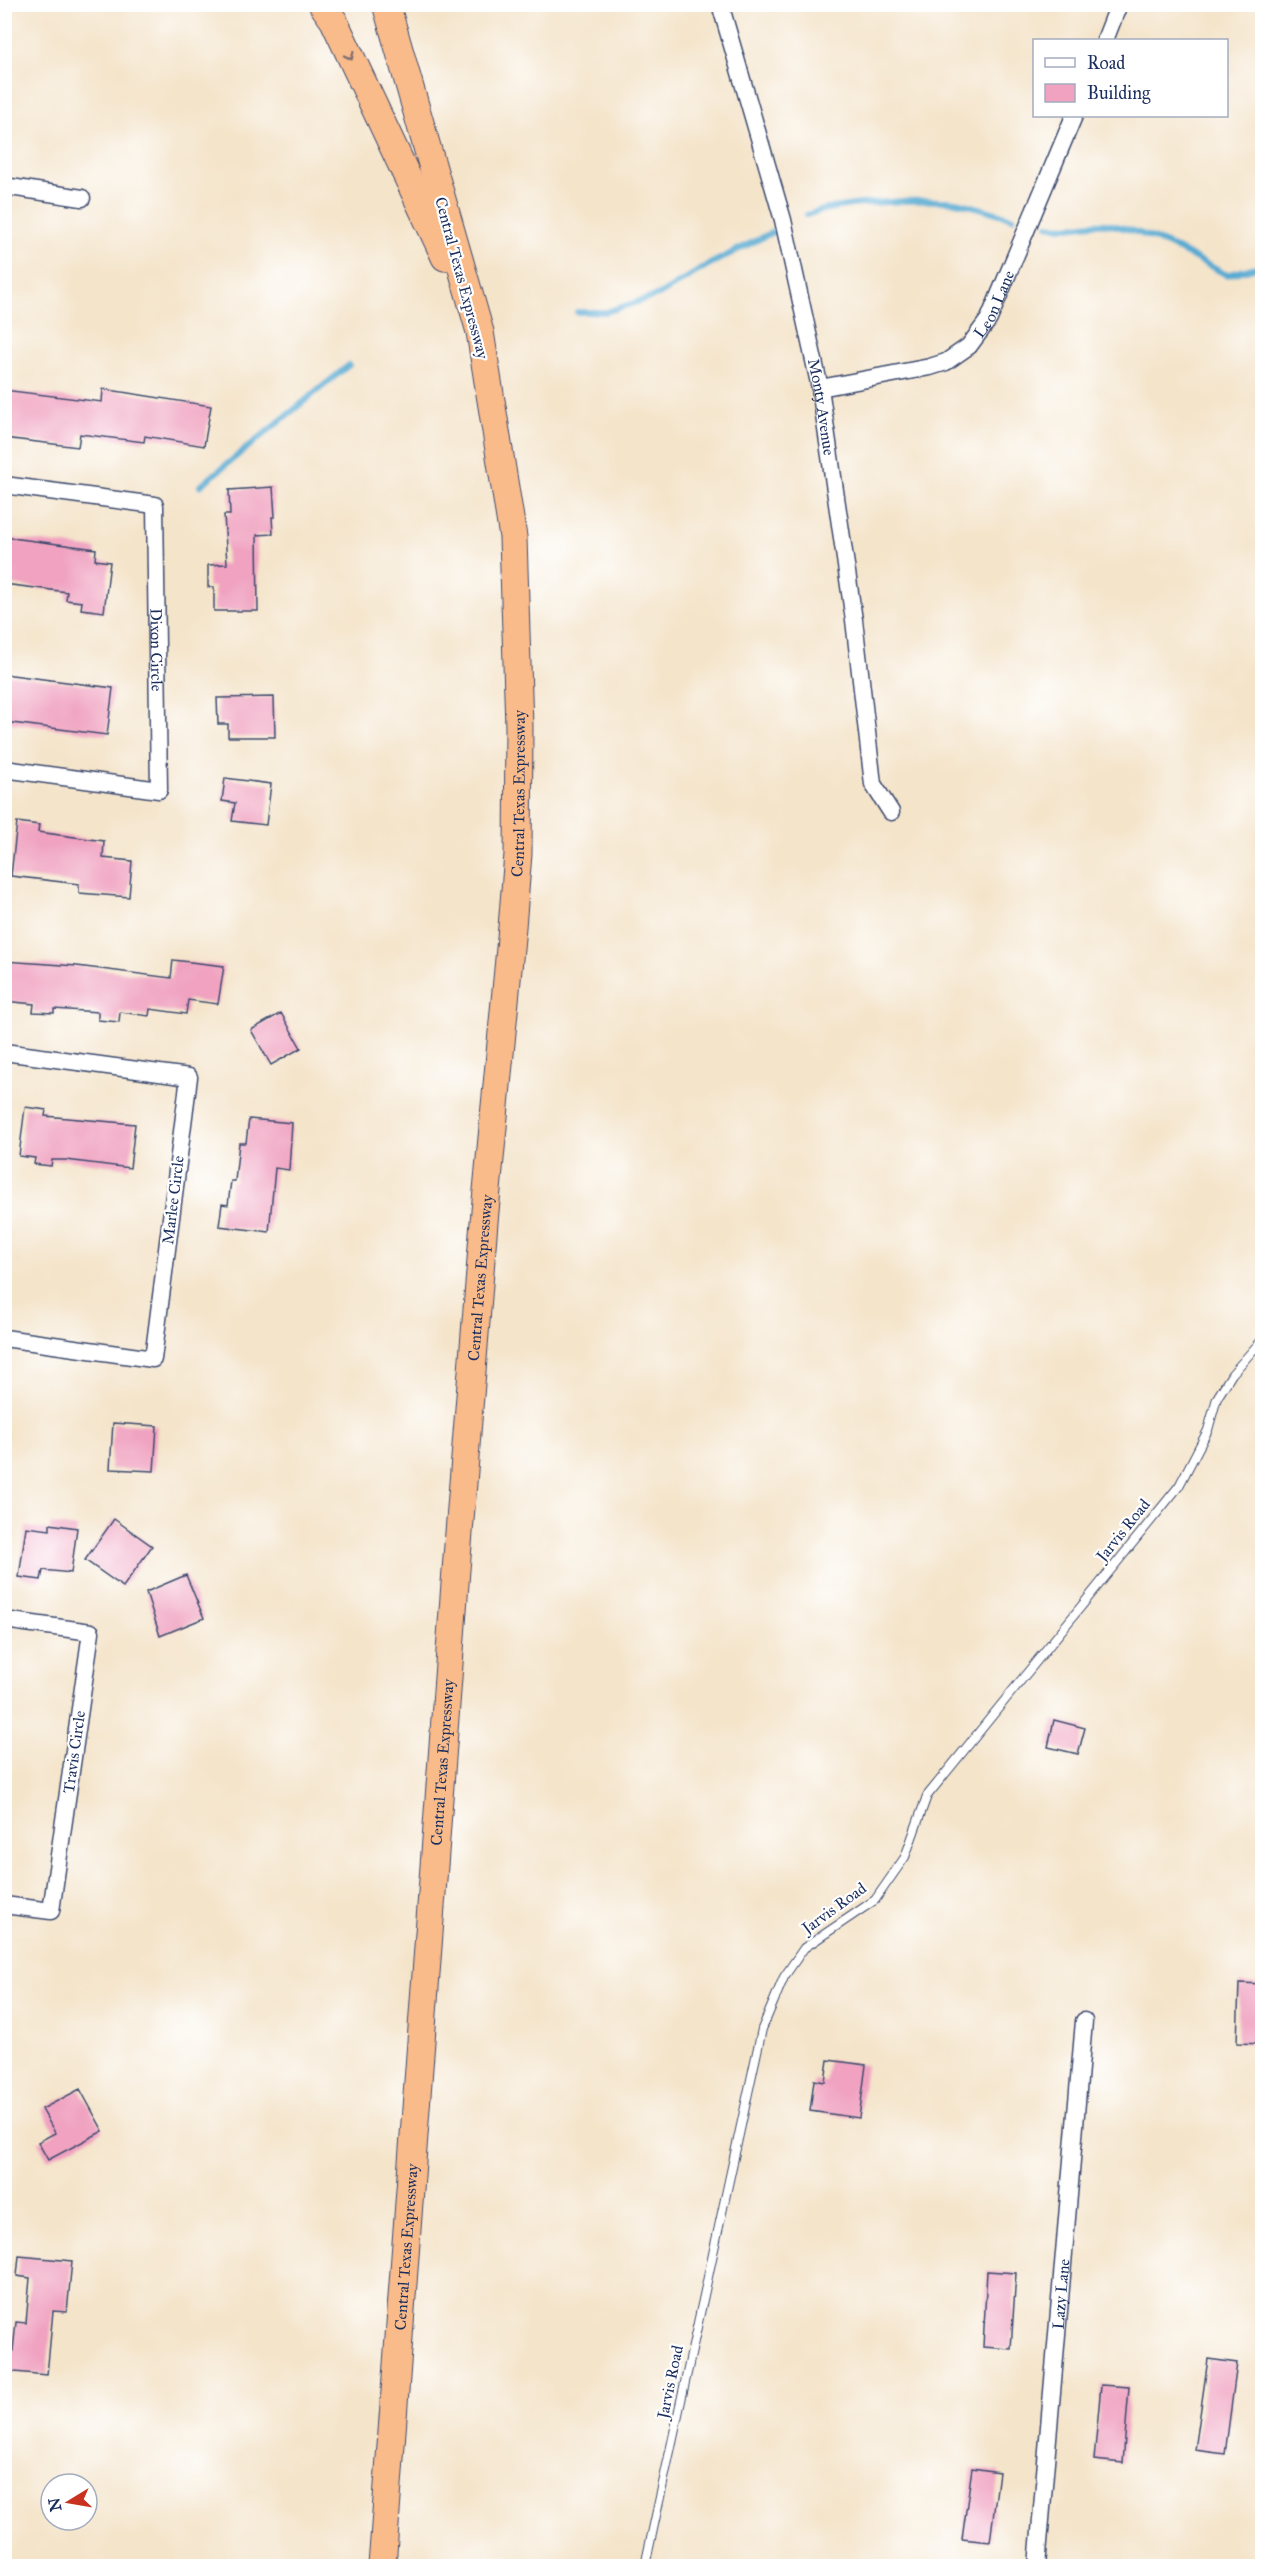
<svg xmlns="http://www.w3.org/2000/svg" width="1267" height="2571" font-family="'IM FELL Great Primer',serif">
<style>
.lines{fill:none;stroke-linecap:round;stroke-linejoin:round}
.stream{stroke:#57aad2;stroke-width:6}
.building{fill:#f0a2c0}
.service-casing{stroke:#3c4a6e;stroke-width:10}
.minor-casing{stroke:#3c4a6e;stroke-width:19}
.trunk-casing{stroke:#3c4a6e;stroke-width:29}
.service{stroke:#fff;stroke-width:8}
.minor{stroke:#fff;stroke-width:16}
.trunk{stroke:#fabb8b;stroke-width:27}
.oneway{stroke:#7f6e72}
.labels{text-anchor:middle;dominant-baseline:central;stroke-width:4.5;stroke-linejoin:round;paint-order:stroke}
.street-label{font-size:16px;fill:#1b2f5e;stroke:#fff}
</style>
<rect width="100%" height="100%" fill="#fff"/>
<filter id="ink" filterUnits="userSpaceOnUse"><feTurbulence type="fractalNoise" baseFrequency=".0167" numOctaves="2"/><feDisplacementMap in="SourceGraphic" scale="12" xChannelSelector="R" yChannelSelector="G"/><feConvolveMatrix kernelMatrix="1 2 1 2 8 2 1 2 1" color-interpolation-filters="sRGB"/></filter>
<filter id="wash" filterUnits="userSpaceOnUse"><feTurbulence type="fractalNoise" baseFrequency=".008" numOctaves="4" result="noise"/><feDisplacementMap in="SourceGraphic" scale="24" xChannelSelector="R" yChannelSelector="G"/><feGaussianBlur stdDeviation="1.35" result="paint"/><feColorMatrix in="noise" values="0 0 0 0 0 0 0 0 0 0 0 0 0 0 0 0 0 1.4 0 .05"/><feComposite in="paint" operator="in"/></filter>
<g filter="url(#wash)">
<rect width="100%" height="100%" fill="#f4e4ca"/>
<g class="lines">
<!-- stream -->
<path class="stream" d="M807,215C834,203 925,198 955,202C974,205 994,213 1013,218
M1048,225C1070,231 1092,220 1112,225C1152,234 1191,256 1227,275L1260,266L1262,261
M577,312H606L659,295L708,265L775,231
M200,486L349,365"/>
</g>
<g id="blocks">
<!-- building -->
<path class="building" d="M103,389L211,406L204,446L145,436L144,442L80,434L78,447L4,438V390L102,402Z
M273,487L275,517H272L273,534L257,535L258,611H214V587H208V565L227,564L224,515H230L229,490Z
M4,537L96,549L95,560L110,562L104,612L81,609L82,602L66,600L67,592L4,584Z
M4,674L113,688L107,735L4,722Z
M274,697L275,737H228V724H218L217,698Z
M225,778L271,784L266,825L232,821L235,803L222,801Z
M17,822L39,825L38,832L104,841L103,858L132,861L129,897L79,893V884L11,876Z
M173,960L224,966L218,1004L188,1000L186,1014L150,1009L149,1016L120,1012L119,1022L98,1020V1012L54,1009V1013L33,1012L34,1004L4,1001V961L77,966L171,978Z
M281,1013L301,1048L271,1065L251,1030Z
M25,1107L46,1110L45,1116L135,1124L130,1168L66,1160H52L51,1166L34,1164L35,1158L19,1156Z
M249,1119L292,1123L289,1170L275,1168L269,1232L219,1226L222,1204L228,1205L231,1181H235L239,1143H246Z
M113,1423L157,1426L154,1471L110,1469Z
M114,1519L152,1546L123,1587L85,1560Z
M50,1524L77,1528L71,1573L43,1570L41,1580L19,1577L26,1527L50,1530Z
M186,1575L204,1618L160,1636L146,1592Z
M1054,1720L1085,1728L1078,1754L1048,1747Z
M1239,1983L1263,1984V2044L1237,2043Z
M828,2060L866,2065L859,2118L810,2111L814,2080L825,2082Z
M80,2089L103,2131L48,2160L38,2142L55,2133L42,2109Z
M19,2256L72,2261L67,2312L53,2311L47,2375L4,2371V2350L13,2351L16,2322L26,2323L30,2278L17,2276Z
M987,2271L1016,2273L1011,2349L983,2347Z
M1208,2359L1237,2363L1225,2454L1195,2450Z
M1101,2385L1129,2387L1123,2463L1094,2460Z
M972,2468L999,2472L990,2542L962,2539Z"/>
</g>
</g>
<g filter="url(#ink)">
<use href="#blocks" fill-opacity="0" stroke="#3c4a6e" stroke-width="1.5"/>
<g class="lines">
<!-- service casing -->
<g class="service-casing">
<path id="service" d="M645,2566L762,2029L784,1977L804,1948L875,1900L905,1857L927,1796L1179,1486L1208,1430L1217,1398L1232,1374L1262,1340"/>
</g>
<!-- minor casing -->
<g class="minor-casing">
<g id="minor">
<path id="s1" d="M720,4L783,220L820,388L854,620L873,784L891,812"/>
<path d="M1105,40L1119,4"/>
<path d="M4,186L82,198"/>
<path id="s2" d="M820,388L930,367L946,362L969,346L989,319L1074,116"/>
<path id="s3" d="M4,485L155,505L159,790L4,769"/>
<path d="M4,1052L189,1077L153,1359L4,1338"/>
<path d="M4,1620L91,1632L51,1911L4,1905"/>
<path id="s4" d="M1037,2566L1084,2021"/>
</g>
</g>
<!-- trunk casing -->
<g class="trunk-casing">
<g id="trunk">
<path d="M322,4L334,21L445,257"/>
<path id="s5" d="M382,2566L456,1570L484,1222L512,927L518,854L519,727L513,537L480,332L386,4"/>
</g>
</g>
<!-- service -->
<use href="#service" class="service"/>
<!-- minor -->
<use href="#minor" class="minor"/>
<!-- trunk -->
<use href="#trunk" class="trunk"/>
</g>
<!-- one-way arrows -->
<defs><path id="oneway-chevron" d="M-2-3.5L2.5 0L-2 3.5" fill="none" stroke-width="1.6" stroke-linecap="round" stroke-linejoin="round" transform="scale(1.5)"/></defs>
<use class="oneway" href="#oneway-chevron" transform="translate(350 56) rotate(65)"/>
</g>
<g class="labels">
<!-- street labels -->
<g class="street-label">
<text transform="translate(462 278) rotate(75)">Central Texas Expressway</text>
<text stroke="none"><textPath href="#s2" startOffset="206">Leon Lane</textPath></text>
<text stroke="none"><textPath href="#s1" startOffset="416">Monty Avenue</textPath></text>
<text stroke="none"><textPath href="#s3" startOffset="297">Dixon Circle</textPath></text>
<text stroke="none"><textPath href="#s5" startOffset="1778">Central Texas Expressway</textPath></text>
<text transform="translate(173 1200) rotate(-83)">Marlee Circle</text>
<text stroke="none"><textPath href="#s5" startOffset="1292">Central Texas Expressway</textPath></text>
<text transform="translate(1123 1530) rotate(-51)">Jarvis Road</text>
<text transform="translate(74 1752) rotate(-82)">Travis Circle</text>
<text stroke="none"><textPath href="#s5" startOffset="806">Central Texas Expressway</textPath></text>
<text transform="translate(834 1908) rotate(-36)">Jarvis Road</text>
<text stroke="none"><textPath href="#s5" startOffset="320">Central Texas Expressway</textPath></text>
<text stroke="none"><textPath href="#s4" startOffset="273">Lazy Lane</textPath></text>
<text transform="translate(670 2382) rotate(-78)">Jarvis Road</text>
</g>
</g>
<!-- margin -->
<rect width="1267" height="2571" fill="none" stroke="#fff" stroke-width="24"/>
<!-- legend -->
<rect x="1033" y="39" width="195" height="78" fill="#ffffff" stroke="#a4acbf" stroke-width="1.5"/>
<rect x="1045" y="58" width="30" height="9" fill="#ffffff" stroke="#a4acbf" stroke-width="1.5"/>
<text x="1087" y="69" font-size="18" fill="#1b2f5e">Road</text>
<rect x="1045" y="84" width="30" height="18" fill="#f0a2c0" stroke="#a4acbf" stroke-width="1.5"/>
<text x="1087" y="99" font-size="18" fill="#1b2f5e">Building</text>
<!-- north arrow -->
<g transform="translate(69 2502) rotate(259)"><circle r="28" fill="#ffffff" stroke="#a4acbf" stroke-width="1.5"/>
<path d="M0-4.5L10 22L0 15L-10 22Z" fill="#c8321e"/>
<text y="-9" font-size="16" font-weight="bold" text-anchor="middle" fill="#1b2f5e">N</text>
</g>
</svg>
